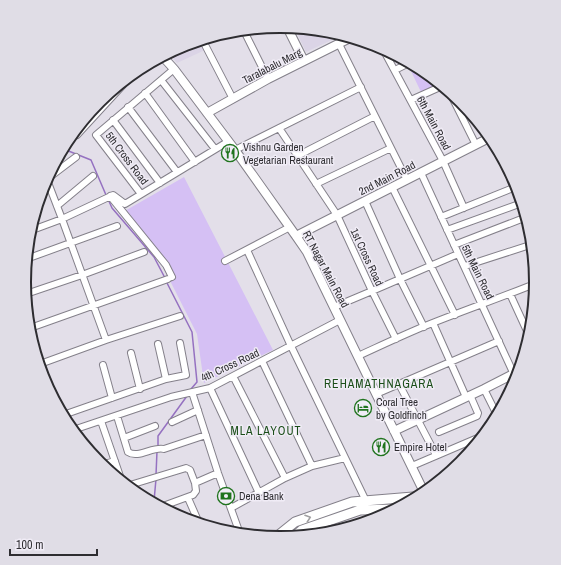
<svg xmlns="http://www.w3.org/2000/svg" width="561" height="565" font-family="'Archivo Narrow',sans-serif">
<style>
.built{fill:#dbd4e6}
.green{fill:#d5c0f4}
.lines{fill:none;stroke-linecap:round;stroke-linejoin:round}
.stream{stroke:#9571c1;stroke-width:1.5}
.minor-casing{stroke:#84808a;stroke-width:8}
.tertiary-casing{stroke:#84808a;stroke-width:10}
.secondary-casing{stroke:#84808a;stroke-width:11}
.minor{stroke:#fff;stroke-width:6}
.tertiary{stroke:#fff;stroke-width:8}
.secondary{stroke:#fff;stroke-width:9}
.oneway{stroke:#a1a0a2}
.labels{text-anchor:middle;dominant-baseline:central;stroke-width:3;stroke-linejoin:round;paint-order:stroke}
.street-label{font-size:11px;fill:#2e2d31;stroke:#f0ecf6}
.poi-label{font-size:11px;fill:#2e2d31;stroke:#f0ecf6;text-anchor:start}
.neighbourhood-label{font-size:12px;letter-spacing:1px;fill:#1b4e19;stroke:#f0ecf6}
.rim{fill:none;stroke:#2e2d31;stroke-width:2}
</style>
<rect width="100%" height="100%" fill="#e3dfe9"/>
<!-- built -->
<path class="built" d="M295,29L338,37L306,52Z
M201,42L205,50L177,63L170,54L183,45Z"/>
<!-- green -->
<path class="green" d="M412,68L437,85L421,92L410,69Z
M184,177L273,350L204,383L197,334L158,257L123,212Z"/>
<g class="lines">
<!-- stream -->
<path class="stream" d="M66,150L91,160L106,195
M108,199L112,208L154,257L165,278
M166,281L192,332L197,382L191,389
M158,447V436L187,396
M156,475L157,451
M154,501L156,479"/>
<!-- minor casing -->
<g class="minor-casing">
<path id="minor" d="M245,33L268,79
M203,41L233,99
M339,44L407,180
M383,49L443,161L464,208
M395,70L407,64
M161,80L215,149
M145,93L195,162
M450,93L476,145
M411,100L440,87
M128,107L177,172
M113,120L160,183
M279,128L337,215L372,291L396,339
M77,135L123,85
M235,150L361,87
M297,156L375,116
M421,173L517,381
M47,179L76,157
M47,180L62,219L106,340
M316,184L391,148
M392,187L455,315
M141,194L96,135L174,69
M110,196L166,265L172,277
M365,201L400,279L424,327
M57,206L93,176
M441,217L518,186
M35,229L62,219L113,195L125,204L229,141
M447,230L519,204
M454,245L524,218
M247,250L291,346L366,501
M29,258L117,226
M225,261L290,227
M465,266L530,245
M26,294L82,275L144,252
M510,294L527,331
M334,307L372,291L458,254
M433,323L466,397
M33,327L168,279
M158,344L166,379
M131,353L140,389
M358,356C380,346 403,335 425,326C462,311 500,298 537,283
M262,361L312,466
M40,364L106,340L180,316
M103,365L112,398
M233,376L285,478
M399,384L436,455
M210,388L259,493
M484,389L496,413
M192,392L218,473L239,531
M376,394L499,341
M55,397L56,399
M66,414L166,379L186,375L180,343
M117,416L128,452C138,459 153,446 164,449L206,435
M101,421L121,479
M172,422L198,410
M76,429L171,397L210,388L340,320
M439,432L477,416L478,413L477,411L470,395
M124,438L155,426
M101,465L115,461
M412,466L480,437
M130,485L186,468L190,470L195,483L218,473
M188,498L199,523
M163,506L193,495L196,491L195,483
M231,508L285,478L312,466L345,458"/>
</g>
<!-- tertiary casing -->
<g class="tertiary-casing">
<path id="tertiary" d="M287,27L304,61
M164,58L174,69L235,150L296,236L307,252L423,490
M207,113L268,79L348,39
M296,236L487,139
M394,431L484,389L519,371"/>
</g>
<!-- secondary casing -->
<g class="secondary-casing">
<path id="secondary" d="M295,536L302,530L360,510L395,509
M275,538L295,522L352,502L413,497"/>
</g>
<!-- minor -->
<use href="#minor" class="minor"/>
<!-- tertiary -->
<use href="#tertiary" class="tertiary"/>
<!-- secondary -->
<use href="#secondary" class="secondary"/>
</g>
<!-- one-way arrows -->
<defs><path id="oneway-chevron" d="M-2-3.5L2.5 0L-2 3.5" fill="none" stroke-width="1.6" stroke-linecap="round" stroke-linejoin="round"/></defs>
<use class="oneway" href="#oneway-chevron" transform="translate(308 518) rotate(-19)"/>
<!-- icons -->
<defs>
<g id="restaurant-ring" transform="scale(0.9)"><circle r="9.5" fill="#f0ecf6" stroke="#20741e" stroke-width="1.5"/><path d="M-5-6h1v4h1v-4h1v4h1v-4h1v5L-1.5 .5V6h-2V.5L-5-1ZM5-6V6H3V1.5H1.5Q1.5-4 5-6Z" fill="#20741e"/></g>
<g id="hotel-ring" transform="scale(0.9)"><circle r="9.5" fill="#f0ecf6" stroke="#20741e" stroke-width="1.5"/><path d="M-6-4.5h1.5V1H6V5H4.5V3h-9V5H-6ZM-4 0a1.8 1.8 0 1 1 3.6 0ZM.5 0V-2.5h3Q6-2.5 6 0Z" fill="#20741e"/></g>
<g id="bank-ring" transform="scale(0.9)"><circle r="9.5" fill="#f0ecf6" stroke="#20741e" stroke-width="1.5"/><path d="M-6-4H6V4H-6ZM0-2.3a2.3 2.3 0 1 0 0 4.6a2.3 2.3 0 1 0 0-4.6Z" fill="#20741e"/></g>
</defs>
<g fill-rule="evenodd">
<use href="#restaurant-ring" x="230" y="153"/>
<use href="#hotel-ring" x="363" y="408"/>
<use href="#restaurant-ring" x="381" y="447"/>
<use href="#bank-ring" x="226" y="496"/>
</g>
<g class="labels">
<!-- street labels -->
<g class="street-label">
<text transform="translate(272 66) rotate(-27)">Taralabalu Marg</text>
<text transform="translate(434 123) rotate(62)">6th Main Road</text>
<text transform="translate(127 158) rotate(53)">5th Cross Road</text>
<text transform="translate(387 178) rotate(-27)">2nd Main Road</text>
<text transform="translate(367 257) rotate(65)">1st Cross Road</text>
<text transform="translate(326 269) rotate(62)">RT Nagar Main Road</text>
<text transform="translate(478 272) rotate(64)">5th Main Road</text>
<text transform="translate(230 365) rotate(-25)">4th Cross Road</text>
</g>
<!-- poi labels -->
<g class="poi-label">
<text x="243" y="147">Vishnu Garden<tspan x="243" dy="13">Vegetarian Restaurant</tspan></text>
<text x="376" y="402">Coral Tree<tspan x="376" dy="13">by Goldfinch</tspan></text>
<text x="394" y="447">Empire Hotel</text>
<text x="239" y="496">Dena Bank</text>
</g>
<!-- neighbourhood labels -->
<g class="neighbourhood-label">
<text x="379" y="384">REHAMATHNAGARA</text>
<text x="266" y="431">MLA LAYOUT</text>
</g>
</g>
<!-- crop -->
<path d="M0 0H561V565H0ZM31 282a249 249 0 1 1 498 0a249 249 0 1 1-498 0Z" fill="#e0dde6" fill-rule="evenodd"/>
<path class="rim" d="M31 282a249 249 0 1 1 498 0a249 249 0 1 1-498 0Z"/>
<!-- scale -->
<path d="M10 549v6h87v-6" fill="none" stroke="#2e2d31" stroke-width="2"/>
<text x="16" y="549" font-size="12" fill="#2e2d31" stroke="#f0ecf6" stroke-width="3" paint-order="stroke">100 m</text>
</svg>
